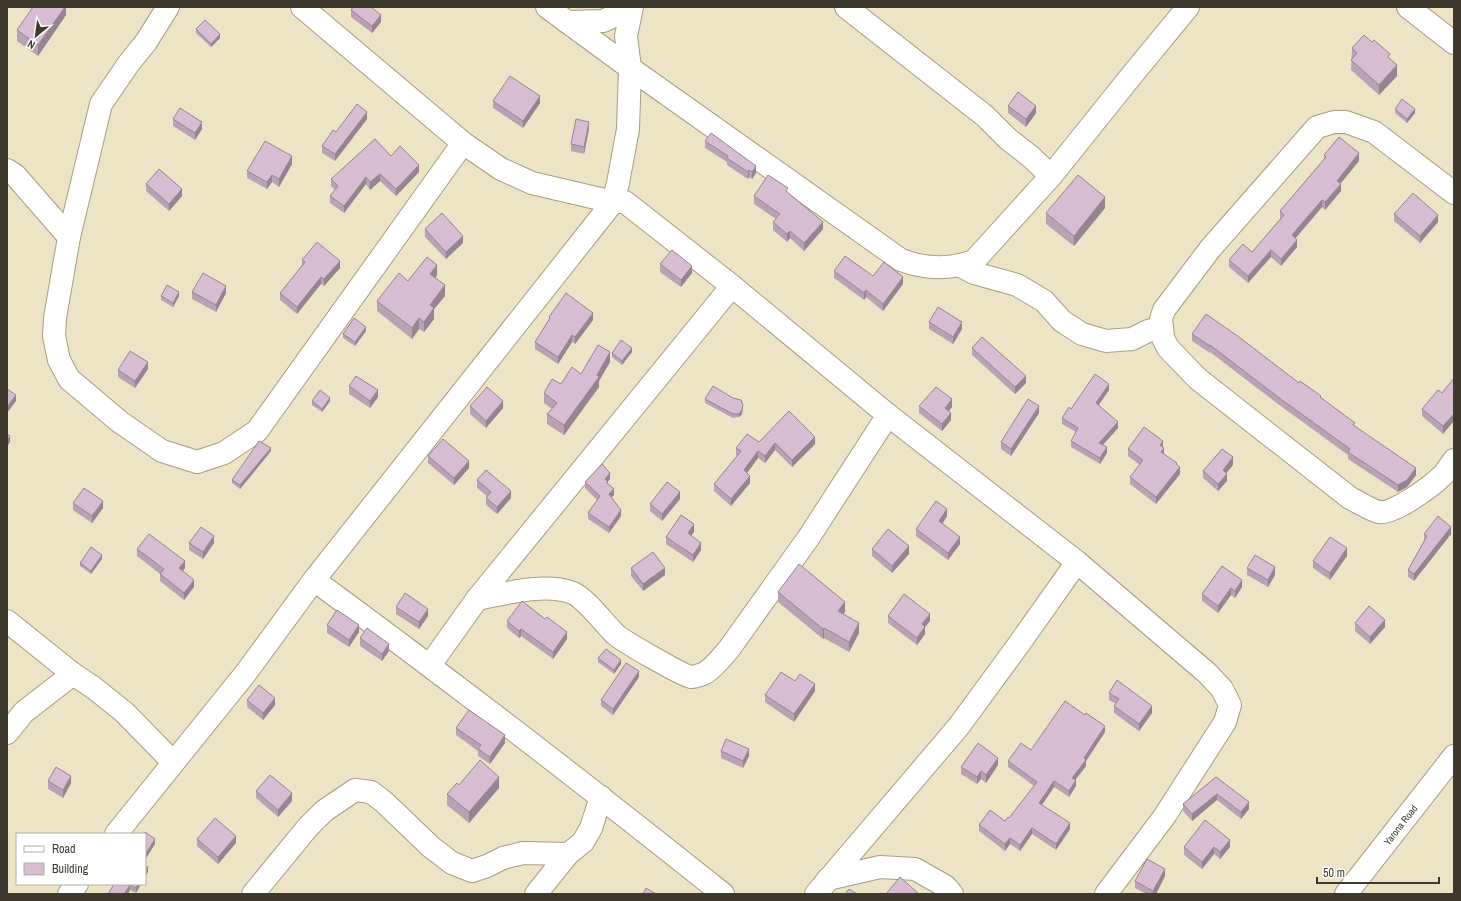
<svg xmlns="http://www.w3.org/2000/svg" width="1461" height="901" font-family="'Archivo Narrow',sans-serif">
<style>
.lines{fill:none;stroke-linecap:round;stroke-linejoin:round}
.minor-casing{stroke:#a79e81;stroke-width:24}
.minor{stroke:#fff;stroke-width:22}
.wall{fill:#baa2b5}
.shaded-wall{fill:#978493}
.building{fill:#d8bcd2;stroke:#978493}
.labels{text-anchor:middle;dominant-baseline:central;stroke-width:3.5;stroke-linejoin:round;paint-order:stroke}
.street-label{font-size:10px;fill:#3d3a2d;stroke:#fff}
</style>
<rect width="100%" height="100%" fill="#ede4c5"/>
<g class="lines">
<!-- minor casing -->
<g class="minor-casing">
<g id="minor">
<path d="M168,7L146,42L129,63L101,104L69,237L55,318L54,336L59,360L69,379L120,422L162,451L197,462L224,453L257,431L463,143"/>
<path d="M302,7L463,143L501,169L532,183L613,202H625L732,286L888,415L1077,562L1207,673L1222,689L1230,705L1225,722L1164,817L1106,894"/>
<path d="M547,7L630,68L901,260C925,269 949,270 974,261L1051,176L1132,75L1188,7"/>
<path d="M846,7L985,116L1008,139L1031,157L1051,176"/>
<path d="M1408,7L1454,43"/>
<path d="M567,22L603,21L631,8"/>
<path d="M7,170L15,175L69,237"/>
<path d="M1454,193L1374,132L1346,122H1334L1317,127L1210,249L1164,310L1161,319L1162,327L1163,338L1168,348L1198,379L1350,498C1358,502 1371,510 1379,512C1393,515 1432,486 1443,475C1447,471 1450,465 1454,460"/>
<path d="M961,266L974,273L1017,285L1044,301L1062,321L1082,334L1106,341L1132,339L1148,331L1162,327"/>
<path d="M314,580C453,682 589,787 723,894"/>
<path d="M477,599C505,594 545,582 573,593C587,600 603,622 614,633C620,640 684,676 691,677C694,677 700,675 703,674C712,670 723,656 729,649L809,537L888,415"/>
<path d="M7,621L73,674L94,688L124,712L173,762"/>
<path d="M430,665L477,599L732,286"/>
<path d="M7,733L24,712L73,674"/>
<path d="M116,834L245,674L314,580L613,202L618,183L628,129L630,68L626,36L632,7"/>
<path d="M828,879L880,867L915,869L945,886L952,894"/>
<path d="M69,894L77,884"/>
<path d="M253,894L308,827L324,811L355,790L371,792L384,802L431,847L452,863L472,871L487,866L503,858L523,853L568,854"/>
<path d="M536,894L568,854L583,842L591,828L601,797"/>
<path d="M816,894L959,726L1019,644L1077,562"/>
<path id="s1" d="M1346,894L1454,756"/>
</g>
</g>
<!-- minor -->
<use href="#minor" class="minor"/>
</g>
<!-- wall -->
<path class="wall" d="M66,7V15L38,56L17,41V30Z
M351,10L381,22L372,33L351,17Z
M196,29L220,38L211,47L196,33Z
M1352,48L1390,59L1397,76L1379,95L1351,70Z
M493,101L540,103L523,128L493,108Z
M1008,106L1036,113L1026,127L1008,113Z
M1395,109L1415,113L1407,123L1395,113Z
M173,119L202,129L195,140L173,126Z
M367,119L335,161L322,153V146L336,132Z
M589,129L584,154L571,151V144Z
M705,141L756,173L752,179L749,177L748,179L727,165V162L705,148Z
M1324,155L1359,161L1340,183L1341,191L1325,210L1322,207L1296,238L1297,247L1281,266L1271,257L1248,283L1229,267V260L1252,252L1280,219V211L1324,159Z
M391,156L419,172L396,196L380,181L370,190L366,184L344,213L330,203V196L335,190L331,186V179Z
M292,164L279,187L272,182L267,189L247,178V171Z
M146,184L182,196L169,211L146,191Z
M788,193L823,229L804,251L790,238L787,242L773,230V222L776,219L754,204V196Z
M1105,208L1074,246L1046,224V213Z
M1394,214L1438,222L1420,243L1394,221Z
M425,229L463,243L446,259L425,237Z
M302,260L340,268L324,286L321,284L297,314L280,300V293L302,266Z
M660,264L692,273L681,287L660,272Z
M834,271L873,276L903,284L883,311L866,297L864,300L834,278Z
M437,275L436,278L445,296L434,309V319L424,332L419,329L412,339L377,311V301L408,281Z
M192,292L226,293L216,312L192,299Z
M161,296H179L173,307L161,300Z
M549,317L593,320L575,344L572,342L558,364L535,349V342L549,321Z
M929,322L962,329L953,344L929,329Z
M366,331L355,346L343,338V334Z
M1192,334L1299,383L1321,398L1355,427L1416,475L1407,487L1398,492L1348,459V455L1278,404L1210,352V353L1192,341Z
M972,348L1026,383L1015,394L972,355Z
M632,352L622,365L612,357V353Z
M610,362L599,381V387L564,435L547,424V414L552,409L544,403V393L561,384L581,374Z
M148,369L135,388L118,377V370Z
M1454,378V423L1453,422L1443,434L1422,416V409L1442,393Z
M349,386L378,397L370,408L349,394Z
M1109,390L1098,405L1118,428L1103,445L1107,453L1100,464L1071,447V441L1076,432L1062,424V418L1071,409Z
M705,399L743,409L742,414L739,417L733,418L705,403Z
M312,401H330L322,412L312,405Z
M470,406L503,408L486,428L470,414Z
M919,406L952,407L949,411L951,420L942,431L919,413Z
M1039,413L1011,456L1001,449V442Z
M759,442L815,444L792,467L775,450L765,463L758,458L747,473L750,483L731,506L714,491V484L737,456L736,455V448Z
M1163,447L1164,454L1177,465L1180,474L1156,504L1130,484V477L1140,465L1128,456V449Z
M271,451L240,489L232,483V480Z
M428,456L469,468L454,485L428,463Z
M1233,465L1226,473L1227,481L1218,491L1203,478V471Z
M610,479L608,481V485L614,495L611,497L621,516L609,533L588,519V513L597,500L585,488V482Z
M477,480L511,498L497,514L486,505V498L487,496L477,488Z
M680,499L662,521L650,511V504Z
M73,503L103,508L92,523L73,510Z
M947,516L943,523L960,544L948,560L916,536V529Z
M694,532L691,536L701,550L693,562L666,544V537Z
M1424,534H1451L1414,581L1408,577V570L1424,541Z
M189,543H214L203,559L189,550Z
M137,549L185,568L183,571L194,587L184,600L160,581V574L137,556Z
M872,549L909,554L892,573L872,556Z
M1347,556L1330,580L1313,568V561Z
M102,559L91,574L80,566V563Z
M1222,566L1242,587L1235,598L1231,595L1218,613L1202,601V594Z
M631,568L665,575L643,591L631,576Z
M1247,568L1275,575L1268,587L1247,575Z
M778,592L845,612L843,614L859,633L849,652L824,638L823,639L778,602Z
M396,607L428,616L419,629L396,614Z
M888,616L930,621L925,627V634L917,645L888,623Z
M507,621L567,639L553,659L521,636L519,638L507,628Z
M1355,623L1385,627L1370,644L1355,631Z
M327,625L359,632L349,647L327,633Z
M360,638L389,651L382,661L360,646Z
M598,658L621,664L614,674L598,662Z
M639,677L613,715L601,706V700Z
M795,681L815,691L794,722L765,702V695Z
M1109,693L1152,713L1139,731L1114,713V706L1116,704L1109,700Z
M247,700L275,705L263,720L247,707Z
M456,728L505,743L490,764L478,756V751L456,735Z
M1105,732L1086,761V766L1075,780L1076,786L1069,797L1054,787L1042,805L1070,829L1056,850L1032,834L1020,851L1010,844L1005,851L979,831V825L1005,821L1009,818L1034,786L1008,767V761Z
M721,751L749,756L743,768L721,758Z
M998,765L986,783L981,779L977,784L961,774V767Z
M1216,777L1249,809L1241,819L1217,800L1192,821L1183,811V804Z
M48,781L71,783L63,798L48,789Z
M459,785L499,788L469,823L447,805V794Z
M256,791L292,801L278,817L256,798Z
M197,839L236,843L218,864L197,846Z
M1184,847H1230L1220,859L1214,854L1202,869L1184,855Z
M1165,876L1156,894H1146L1135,888V881Z
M114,884H141L136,893L130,890Z"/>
<!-- shaded-wall -->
<path class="shaded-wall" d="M65,7H66V15L38,56V45Z
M381,15V22L372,33V26Z
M220,34V38L211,47V44Z
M1397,65V76L1379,95V85Z
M540,96V103L523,128V121Z
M1036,106V113L1026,127V119Z
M1415,109V113L1407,123V119Z
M367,112V119L335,161V154Z
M202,122V129L195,140V133Z
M589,122V129L584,154V147Z
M1359,153V161L1337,188V181Z
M292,156V164L279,187V179Z
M419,165V172L396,196V189Z
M756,166V173L752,179V172Z
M749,170V177L748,179V172Z
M380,174V181L370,190V182Z
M272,175V182L267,189V182Z
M366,177V184L344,213V206Z
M1341,184V191L1325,210V202Z
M182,189V196L169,211V204Z
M1105,197V208L1074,246V236Z
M1322,200V207L1292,242V235Z
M1438,215V222L1420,243V236Z
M823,222V229L804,251V243Z
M790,231V238L787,242V234Z
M463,236V243L446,259V252Z
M1297,240V247L1281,266V259Z
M1271,250V257L1248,283V276Z
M340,261V268L324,286V279Z
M437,265V275L430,284V274Z
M692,266V273L681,287V280Z
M321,277V284L297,314V307Z
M903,277V284L883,311V304Z
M445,285V296L434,309V319L424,332V322L430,305Z
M226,286V293L216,312V305Z
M866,290V297L864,300V293Z
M179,292V296L173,307V303Z
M593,313V320L575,344V337Z
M419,318V329L412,339V328Z
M962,322V329L953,344V337Z
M366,327V331L355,346V342Z
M572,335V342L558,364V357Z
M632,348V352L622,365V361Z
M610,352V362L599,381V387L564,435V425L597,375Z
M148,362V369L135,388V381Z
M1026,376V383L1015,394V387Z
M1109,384V390L1096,409V403Z
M378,390V397L370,408V401Z
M16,395V401L7,413V407Z
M330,398V401L322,412V409Z
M952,399V407L945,415V408Z
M503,401V408L486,428V421Z
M743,405L742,414L739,417V414Z
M1039,406V413L1011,456V449Z
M951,413V420L942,431V424Z
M1453,415V422L1443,434V426Z
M1118,422V428L1099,449V443Z
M10,436V442L7,447V441Z
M815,437V444L792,467V460Z
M1163,441V448L1160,445Z
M775,443V450L765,463V456Z
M1107,447V453L1100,464V458Z
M271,448V451L240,489V485Z
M1164,448V455L1161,452Z
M758,451V458L744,477V470Z
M1233,457V465L1223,477V470Z
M469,461V468L454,485V478Z
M1180,467V474L1156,504V497Z
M1416,468V475L1407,487L1398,492V485Z
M610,473V479L605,485V479Z
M1227,474V481L1218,491V484Z
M750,476V483L731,506V499Z
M614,489V495L609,500V494Z
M511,491V498L497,514V507Z
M680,492V499L662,521V514Z
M103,501V508L92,523V516Z
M947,509V516L939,528V521Z
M621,510V516L609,533V527Z
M694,524V532L688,540V533Z
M1451,527V534L1414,581V574Z
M214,536V543L203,559V552Z
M960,537V544L948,560V553Z
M701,543V550L693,562V555Z
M909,546V554L892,573V566Z
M1347,548V556L1330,580V573Z
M102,555V559L91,574V571Z
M185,561V568L179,575V568Z
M1275,567V575L1268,587V580Z
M665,568V575L643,591V584Z
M194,580V587L184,600V593Z
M1242,580V587L1235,598V591Z
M1231,588V595L1218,613V606Z
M845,602V612L838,621V611Z
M428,609V616L419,629V622Z
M930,614V621L925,627V634L917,645V638L922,624Z
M1385,620V627L1370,644V637Z
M859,623V633L849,652V642Z
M359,625V632L349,647V640Z
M824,628V638L823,639V629Z
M521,629V636L519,638V631Z
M567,632V639L553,659V652Z
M389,644V651L382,661V654Z
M621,660V664L614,674V670Z
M639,671V677L613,715V709Z
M815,684V691L794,722V714Z
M275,698V705L263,720V713Z
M1152,706V713L1139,731V724Z
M1105,726V732L1086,761V766L1072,784V778Z
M505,735V743L490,764V757Z
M749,749V756L743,768V761Z
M998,758V765L986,783V775Z
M981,771V779L977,784V777Z
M71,776V783L63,798V790Z
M499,777V788L469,823V812Z
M1076,780V786L1069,797V791Z
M1054,781V787L1039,809V803Z
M292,793V801L278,817V810Z
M1217,794V800L1192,821V814Z
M1249,802V809L1241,819V812Z
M1070,823V829L1056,850V844Z
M1032,828V834L1020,851V845Z
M236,836V843L218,864V857Z
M1010,838V844L1005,851V844Z
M155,839V844L145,860V855Z
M1230,840V847L1220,859V852Z
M1214,847V854L1202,869V862Z
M148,867V872L145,877V872Z
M1165,869V876L1156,894H1153V891Z
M138,884H141L136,893V888Z
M130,885V890L128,894H124Z"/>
<!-- building -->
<path class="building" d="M33,7H65L38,45L17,30Z
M353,7H371L381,15L372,26L351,10Z
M205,20L220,34L211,44L196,29Z
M1364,35L1372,42L1374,40L1390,54L1388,57L1397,65L1379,85L1351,60L1357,53L1352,48Z
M510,76L540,96L523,121L493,101Z
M1018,92L1036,106L1026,119L1008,106Z
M1402,99L1415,109L1407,119L1395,109Z
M357,104L367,112L335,154L322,146L333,130L336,132Z
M180,108L202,122L195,133L173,119Z
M576,119L589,122L584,147L571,144Z
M711,133L756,166L752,172L749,170L748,172L727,158L728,156L705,141Z
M1339,137L1359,153L1337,181L1341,184L1325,202L1322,200L1292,235L1297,240L1281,259L1271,250L1248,276L1229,260L1243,244L1252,252L1284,215L1280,211L1326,157L1324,155Z
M375,139L391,156L400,146L419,165L396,189L380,174L370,182L366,177L344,206L330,196L338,186L331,179Z
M265,141L292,156L279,179L272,175L267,182L247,171Z
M159,169L182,189L169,204L146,184Z
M768,175L788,188L786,191L823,222L804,243L790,231L787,234L773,222L780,214L754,196Z
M1078,175L1105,197L1074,236L1046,213Z
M1413,193L1438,215L1420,236L1394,214Z
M442,213L463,236L446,252L425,229Z
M317,242L340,261L324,279L321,277L297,307L280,293L305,262L302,260Z
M672,250L692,266L681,280L660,264Z
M845,256L873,276L884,262L903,277L883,304L866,290L864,293L834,271Z
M427,257L437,265L430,274L445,285L430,305L434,308L424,322L419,318L412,328L377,301L399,273L408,281Z
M203,273L226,286L216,305L192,292Z
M167,285L179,292L173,303L161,296Z
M566,293L593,313L575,337L572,335L558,357L535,342L550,318L549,317Z
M938,307L962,322L953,337L929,322Z
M1206,314L1239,337L1299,383L1300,381L1321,396L1320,397L1355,423L1353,425L1416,468L1407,480L1398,485L1348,452L1350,449L1278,397L1210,345V346L1192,334Z
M354,318L366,327L355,342L343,334Z
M982,337L1026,376L1015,387L972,348Z
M621,340L632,348L622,361L612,353Z
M598,345L610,352L597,375L599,377L564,425L547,414L557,403L544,393L552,379L561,384L572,367L581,374Z
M130,351L148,362L135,381L118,370Z
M1095,374L1109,384L1096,403L1118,422L1099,443L1107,447L1100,458L1071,441L1078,428L1062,418L1069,407L1071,409Z
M356,376L378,390L370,401L349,386Z
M1454,378V416L1453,415L1443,426L1422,409L1438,390L1442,393Z
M713,386L733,398L741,400L743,405L742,410L739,414H733L705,399Z
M487,387L503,401L486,421L470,406Z
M936,387L952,399L945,408L951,413L942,424L919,406Z
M7,389L16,395L7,407Z
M320,390L330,398L322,409L312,401Z
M1028,399L1039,406L1011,449L1001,442Z
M789,411L815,437L792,460L775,443L765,456L758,451L744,470L750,476L731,499L714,484L741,451L736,448L747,434L759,442Z
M1144,427L1163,441L1160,445L1164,448L1161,452L1177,463L1176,464L1180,467L1156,497L1130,477L1143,460L1128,449Z
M7,434L10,436L7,441Z
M443,439L469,461L454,478L428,456Z
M259,441L271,448L240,485L232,480Z
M1222,449L1233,457L1223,470L1227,474L1218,484L1203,471Z
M602,464L610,473L605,479L608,482L607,483L614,489L609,494L621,510L609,527L588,513L600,496L585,482Z
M486,470L511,491L497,507L486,498L491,492L477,480Z
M667,482L680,492L662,514L650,504Z
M84,488L103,501L92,516L73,503Z
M936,501L947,509L939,521L960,537L948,553L916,529Z
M681,515L694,524L688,533L701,543L693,555L666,537Z
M1438,516L1451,527L1414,574L1408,570L1427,536L1424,534Z
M201,527L214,536L203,552L189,543Z
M888,529L909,546L892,566L872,549Z
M149,534L185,561L179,568L194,580L184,593L160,574L164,569L137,549Z
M1330,537L1347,548L1330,573L1313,561Z
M91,547L102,555L91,571L80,563Z
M653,552L665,568L643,584L631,568Z
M1255,555L1275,567L1268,580L1247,568Z
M799,564L845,602L838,611L859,623L849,642L824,628L823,629L778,592Z
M1222,566L1242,580L1235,591L1231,588L1218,606L1202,594Z
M405,593L428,609L419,622L396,607Z
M904,594L930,614L922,624L925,627L917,638L888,616Z
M522,601L545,619L547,617L567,632L553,652L521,629L519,631L507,621Z
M1369,606L1385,620L1370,637L1355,623Z
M337,610L359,625L349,640L327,625Z
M367,628L389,644L382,654L360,638Z
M606,649L621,660L614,670L598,658Z
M626,663L639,671L613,709L601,700Z
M781,672L795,681L800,674L815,684L794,714L765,695Z
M1117,680L1152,706L1139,724L1114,706L1119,699L1109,693Z
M259,685L275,698L263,713L247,700Z
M1065,701L1085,715L1086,713L1105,726L1084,758L1086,760L1072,778L1076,780L1069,791L1054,781L1039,803L1070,823L1056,844L1032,828L1020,845L1010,838L1005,844L979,825L990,810L1005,821L1008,817L1009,818L1037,782L1008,761L1021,743L1031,750Z
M469,710L505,735L490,757L478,749L481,745L456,728Z
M726,739L749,749L743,761L721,751Z
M978,743L998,758L986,775L981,771L977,777L961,767Z
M480,760L499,777L469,812L447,794L457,783L459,785Z
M56,767L71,776L63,790L48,781Z
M270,775L292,793L278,810L256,791Z
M1216,777L1249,802L1241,812L1217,794L1192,814L1183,804Z
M215,818L236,836L218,857L197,839Z
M1205,820L1230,840L1220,852L1214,847L1202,862L1184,847Z
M145,832L155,839L145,855V834H144Z
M1147,859L1165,869L1153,891L1135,881Z
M145,866L148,867L145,872Z
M900,877L919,894H886Z
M114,884H138L136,888L130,885L124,894H108Z
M646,888L656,894H643Z
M849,889L857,894H845Z"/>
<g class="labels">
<!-- street labels -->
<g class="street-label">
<text stroke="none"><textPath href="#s1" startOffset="88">Yarona Road</textPath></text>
</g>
</g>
<!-- border -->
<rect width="1461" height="901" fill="none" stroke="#3d3a2d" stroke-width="16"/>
<!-- legend -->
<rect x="16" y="833" width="130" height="52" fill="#ffffff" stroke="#b1b0ab"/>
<rect x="24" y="846" width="20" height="6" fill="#ffffff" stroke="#b1b0ab"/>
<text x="52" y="853" font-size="12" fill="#3d3a2d">Road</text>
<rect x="24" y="863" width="20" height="12" fill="#d8bcd2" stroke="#b1b0ab"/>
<text x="52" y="873" font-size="12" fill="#3d3a2d">Building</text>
<!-- north arrow -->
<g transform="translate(36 36) rotate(209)" stroke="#ffffff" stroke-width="3" paint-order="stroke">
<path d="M0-3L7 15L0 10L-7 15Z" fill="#3d3a2d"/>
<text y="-6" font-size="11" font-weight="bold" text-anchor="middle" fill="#3d3a2d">N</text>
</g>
<!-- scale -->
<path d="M1317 877v6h122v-6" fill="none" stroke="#3d3a2d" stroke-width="2"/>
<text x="1323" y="877" font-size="12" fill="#3d3a2d" stroke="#ffffff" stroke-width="3" paint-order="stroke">50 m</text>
</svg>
